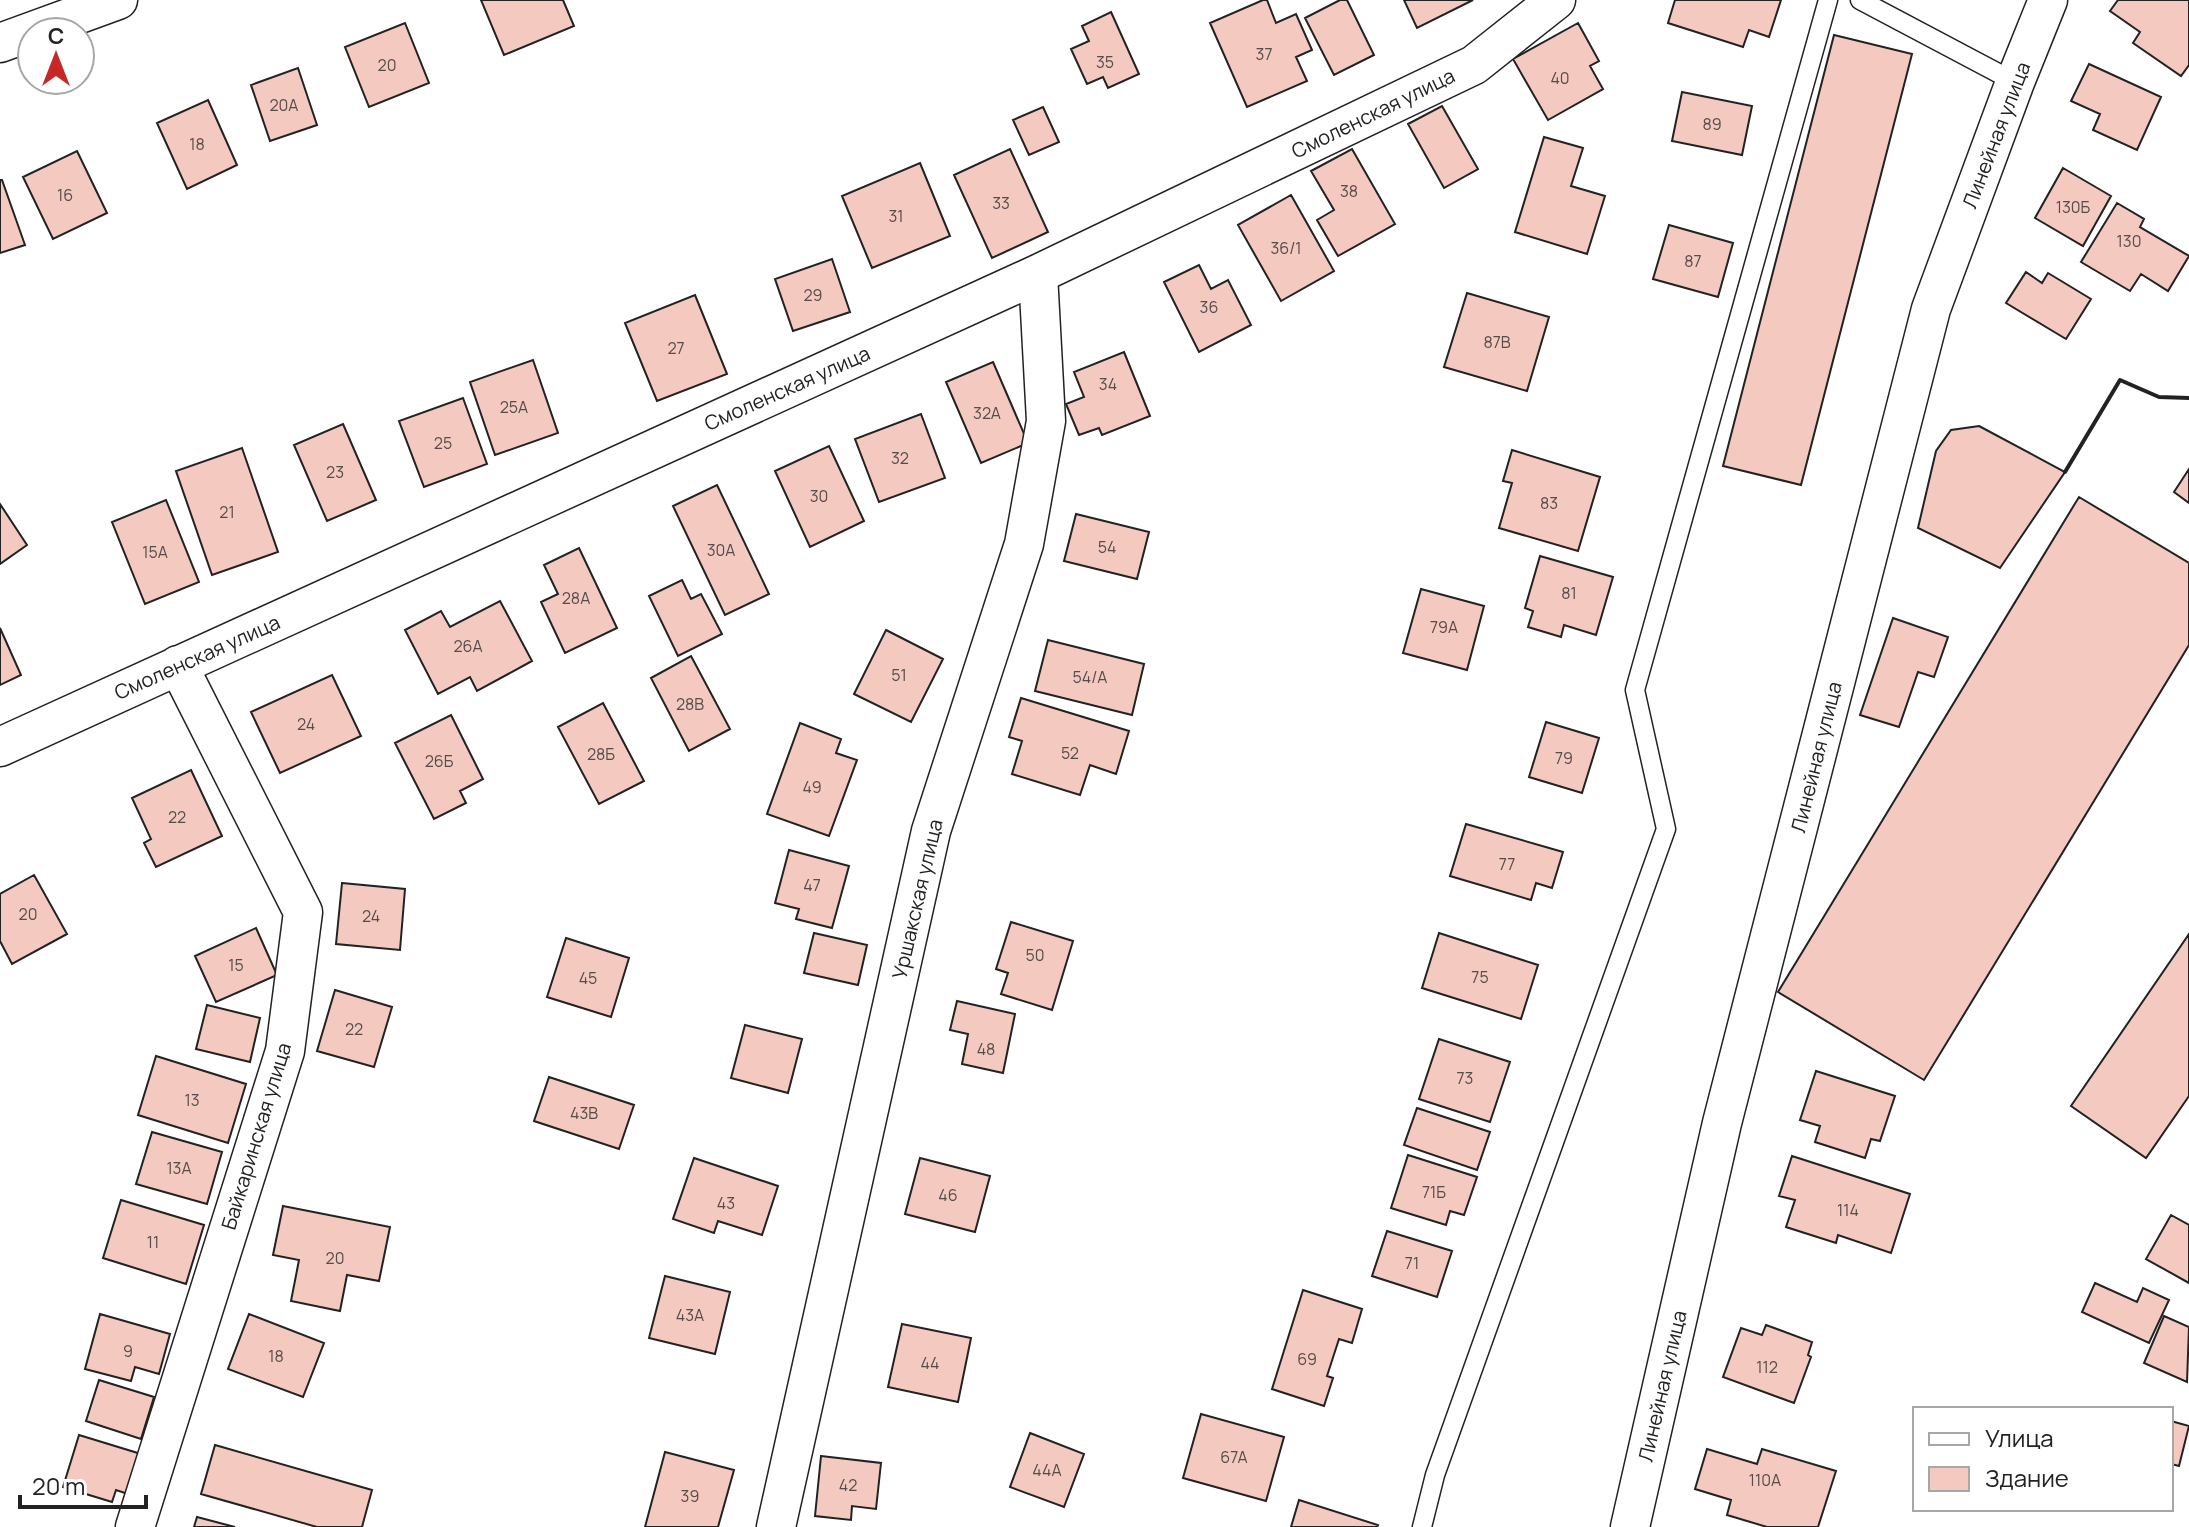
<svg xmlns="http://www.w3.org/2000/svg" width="2189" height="1527" font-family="Manrope,sans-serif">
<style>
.building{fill:#f3c9c0;stroke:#222;stroke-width:2}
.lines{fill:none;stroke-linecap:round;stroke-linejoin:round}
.service-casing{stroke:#222;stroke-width:21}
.minor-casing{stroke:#222;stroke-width:41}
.service{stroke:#fff;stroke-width:18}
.minor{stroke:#fff;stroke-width:38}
.wall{stroke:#222;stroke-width:4}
.labels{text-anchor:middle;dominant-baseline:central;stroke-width:6;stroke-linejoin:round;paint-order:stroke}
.number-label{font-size:16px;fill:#564c4a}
.street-label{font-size:20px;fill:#222;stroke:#fff}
</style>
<rect width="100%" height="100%" fill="#fff"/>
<!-- building -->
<path class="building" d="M481,0H563L574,26L504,55Z
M1263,0H1267L1276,23L1296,14L1312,50L1296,57L1307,81L1247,107L1210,23Z
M1340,0H1347L1374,55L1334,75L1305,18Z
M1404,0H1473L1417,28Z
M1675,0H1781L1769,37L1749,30L1743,47L1668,23Z
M2118,0H2189V65L2181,76L2133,43L2140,32L2110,11Z
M1111,12L1139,74L1108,88L1103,77L1087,84L1071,49L1089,41L1082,26Z
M405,23L429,83L369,107L345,47Z
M1578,23L1599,61L1590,66L1603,89L1548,120L1513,59Z
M1834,35L1912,54L1801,485L1723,466Z
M2089,64L2161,97L2137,150L2093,130L2100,114L2071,101Z
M298,68L317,125L270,141L251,85Z
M1682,92L1752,106L1742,155L1672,141Z
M208,100L237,165L187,189L157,123Z
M1442,106L1478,169L1444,188L1408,124Z
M1043,107L1059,142L1029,155L1013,120Z
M1544,137L1583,148L1571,186L1605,196L1587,254L1515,232Z
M1010,149L1048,232L992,258L954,175Z
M1352,149L1395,224L1338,256L1317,220L1334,210L1311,171Z
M77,151L107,213L53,239L23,177Z
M920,163L950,236L872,268L842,196Z
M2063,168L2111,196L2083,246L2035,218Z
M0,180H2L25,245L0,253Z
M1291,195L1334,271L1281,301L1238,225Z
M2117,203L2144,219L2140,227L2189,256L2168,291L2141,274L2130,291L2081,262Z
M1669,225L1733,243L1718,297L1653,279Z
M832,259L850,312L793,331L775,279Z
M1199,265L1211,289L1228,280L1251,325L1199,352L1164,282Z
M2026,272L2042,283L2048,273L2091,299L2066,339L2006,303Z
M1467,293L1549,317L1527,391L1444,367Z
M695,295L727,374L657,401L625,323Z
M1124,352L1150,416L1102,435L1099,428L1079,435L1066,404L1084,397L1074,372Z
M533,360L558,433L495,455L470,382Z
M993,362L1028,443L981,463L946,382Z
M463,398L487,464L424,487L399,421Z
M921,414L945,478L879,502L855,439Z
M343,424L376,500L327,521L294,445Z
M1979,426L2065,472L2000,568L1918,528L1936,451L1951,430Z
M829,446L864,521L810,547L775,471Z
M242,448L278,552L212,575L176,471Z
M1512,450L1600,477L1578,551L1499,528L1512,483L1503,481Z
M2189,469V503L2174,492Z
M717,485L769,594L725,615L673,506Z
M2079,497L2189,563V645L1924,1080L1778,992Z
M166,500L199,582L145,604L112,522Z
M0,504L27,545L0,564Z
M1076,514L1149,532L1137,579L1064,561Z
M579,548L617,628L565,653L541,602L558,594L544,565Z
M1540,556L1613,577L1596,635L1564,625L1561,637L1528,627L1533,611L1525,608Z
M682,580L691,599L701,594L722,634L678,656L649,596Z
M1421,589L1484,606L1467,670L1403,653Z
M500,601L532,661L477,691L470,677L438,694L405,630L441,611L450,627Z
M1893,618L1948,637L1934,677L1918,672L1899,727L1860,715Z
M0,628L21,675L0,685Z
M886,630L943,659L911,722L854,694Z
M1048,640L1144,664L1132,715L1035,691Z
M691,656L730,729L689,751L651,678Z
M332,675L361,736L280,773L251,712Z
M1021,698L1129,731L1116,774L1090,765L1080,795L1012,774L1022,741L1009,737Z
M603,703L644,781L599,804L558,727Z
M451,715L483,779L460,791L466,803L434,819L395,743Z
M1546,722L1599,738L1582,793L1529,777Z
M800,723L841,739L836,753L857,760L829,836L767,814Z
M191,770L222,836L156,867L144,843L151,839L132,798Z
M1466,824L1563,852L1552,888L1536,883L1531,900L1450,876Z
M789,850L849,866L832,928L796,919L799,909L775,903Z
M34,875L67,934L12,964L0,941V894Z
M342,883L405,889L400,950L336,944Z
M1011,922L1073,941L1052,1010L1001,994L1008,973L996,969Z
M256,928L277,975L216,1002L195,956Z
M814,933L867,945L858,985L804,973Z
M1439,933L1538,965L1521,1019L1422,988Z
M2189,934V1096L2146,1158L2071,1106Z
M566,938L629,958L611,1017L547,997Z
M335,990L392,1007L374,1067L317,1051Z
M957,1001L1015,1014L1003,1073L962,1064L968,1034L950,1030Z
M207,1005L260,1018L250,1062L196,1049Z
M745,1025L802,1039L788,1093L731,1078Z
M1439,1039L1510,1062L1490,1122L1419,1099Z
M156,1056L246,1084L228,1143L138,1115Z
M1816,1071L1895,1096L1880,1141L1871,1139L1865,1158L1815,1142L1820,1126L1800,1120Z
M549,1077L634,1105L619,1149L534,1121Z
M1417,1108L1490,1132L1477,1170L1404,1145Z
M152,1132L222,1152L207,1204L136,1184Z
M1408,1155L1477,1177L1464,1215L1450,1211L1446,1225L1391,1208Z
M1792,1156L1910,1194L1891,1253L1838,1235L1836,1243L1786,1227L1795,1200L1779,1196Z
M694,1158L778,1186L762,1235L718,1221L714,1233L673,1219Z
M920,1158L990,1176L975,1232L905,1214Z
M121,1200L204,1225L186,1284L103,1258Z
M283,1206L390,1227L379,1281L347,1275L340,1311L291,1301L299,1260L273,1255Z
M2171,1215L2189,1225V1283L2146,1259Z
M1387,1231L1452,1251L1437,1297L1372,1276Z
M665,1276L730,1292L715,1354L649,1338Z
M2095,1283L2137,1302L2143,1288L2169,1300L2149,1343L2082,1312Z
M1303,1290L1362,1309L1352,1343L1339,1339L1327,1376L1333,1378L1324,1406L1272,1389Z
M100,1314L170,1334L159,1374L135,1367L131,1381L85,1369Z
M249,1314L324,1343L303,1397L228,1369Z
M2164,1316L2189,1327L2187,1382L2144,1363Z
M902,1324L971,1338L958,1402L888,1387Z
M1766,1325L1812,1342L1808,1355L1811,1357L1794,1403L1723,1377L1741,1328L1762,1335Z
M99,1380L154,1397L141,1439L86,1421Z
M1201,1414L1284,1437L1266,1501L1183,1478Z
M2171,1421L2189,1426L2179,1466L2171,1464Z
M1030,1433L1084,1454L1064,1507L1010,1487Z
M79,1435L141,1454L128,1494L116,1490L112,1502L63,1487Z
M215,1445L372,1490L362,1527H317L201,1494Z
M1707,1449L1757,1464L1762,1449L1836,1471L1818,1527H1767L1727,1515L1731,1500L1695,1489Z
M665,1452L734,1470L718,1527H645Z
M821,1456L881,1463L876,1509L852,1506L851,1520L815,1516Z
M1299,1500L1378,1525L1377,1527H1291Z
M197,1517L235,1527H194Z"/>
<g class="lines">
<!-- service casing -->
<g class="service-casing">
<path id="service" d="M1860,0L2015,82
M1422,1527L1435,1475L1666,829L1635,690L1828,0"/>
</g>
<!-- minor casing -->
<g class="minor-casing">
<path id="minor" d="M0,43L118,0
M0,747L1038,274L1474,65L1556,0
M135,1527L285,1051L303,912L178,665
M776,1527L931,831L1024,544L1046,421L1038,274
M1630,1527L1722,1123L1931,309L2015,82L2048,0"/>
</g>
<!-- service -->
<use href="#service" class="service"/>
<!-- minor -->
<use href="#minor" class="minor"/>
<!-- wall -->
<path class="wall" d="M2065,472L2120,380L2159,397L2189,398"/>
</g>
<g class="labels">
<!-- number labels -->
<g class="number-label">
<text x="1264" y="54">37</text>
<text x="1105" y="62">35</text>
<text x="387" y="65">20</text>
<text x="1560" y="78">40</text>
<text x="284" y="105">20А</text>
<text x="1712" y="124">89</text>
<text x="197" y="144">18</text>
<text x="1349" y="191">38</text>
<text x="65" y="195">16</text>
<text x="1001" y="203">33</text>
<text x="2073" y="207">130Б</text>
<text x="896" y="216">31</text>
<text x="2129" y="241">130</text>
<text x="1286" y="248">36/1</text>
<text x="1693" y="261">87</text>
<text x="813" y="295">29</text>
<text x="1209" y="307">36</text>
<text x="1497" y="342">87В</text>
<text x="676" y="348">27</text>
<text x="1108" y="384">34</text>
<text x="514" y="407">25А</text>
<text x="987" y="413">32А</text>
<text x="443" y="443">25</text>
<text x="900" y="458">32</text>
<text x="335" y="472">23</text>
<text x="819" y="496">30</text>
<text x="1549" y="503">83</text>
<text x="227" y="512">21</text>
<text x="1107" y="547">54</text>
<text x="721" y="550">30А</text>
<text x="155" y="552">15А</text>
<text x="1569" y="593">81</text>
<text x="576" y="598">28А</text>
<text x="1444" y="627">79А</text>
<text x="468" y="646">26А</text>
<text x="899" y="675">51</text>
<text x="1090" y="677">54/А</text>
<text x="690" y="704">28В</text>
<text x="306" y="724">24</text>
<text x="1070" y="753">52</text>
<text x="601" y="754">28Б</text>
<text x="1564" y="758">79</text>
<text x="439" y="761">26Б</text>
<text x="812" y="787">49</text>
<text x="177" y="817">22</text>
<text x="1507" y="864">77</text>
<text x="812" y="885">47</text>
<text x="28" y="914">20</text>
<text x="371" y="916">24</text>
<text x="1035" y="955">50</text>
<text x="236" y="965">15</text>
<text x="1480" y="977">75</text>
<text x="588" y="978">45</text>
<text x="354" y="1029">22</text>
<text x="986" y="1049">48</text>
<text x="1465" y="1078">73</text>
<text x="192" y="1100">13</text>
<text x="584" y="1113">43В</text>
<text x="179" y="1168">13А</text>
<text x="1434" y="1192">71Б</text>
<text x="948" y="1195">46</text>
<text x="726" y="1203">43</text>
<text x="1848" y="1210">114</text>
<text x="153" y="1242">11</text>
<text x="335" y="1258">20</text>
<text x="1412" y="1263">71</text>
<text x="690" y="1315">43А</text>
<text x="128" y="1351">9</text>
<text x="276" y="1356">18</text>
<text x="1307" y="1359">69</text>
<text x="930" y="1363">44</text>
<text x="1767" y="1367">112</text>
<text x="1234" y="1457">67А</text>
<text x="1047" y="1470">44А</text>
<text x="1765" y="1480">110А</text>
<text x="848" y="1485">42</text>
<text x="690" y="1496">39</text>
</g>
<!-- street labels -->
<g class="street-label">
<text transform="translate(1373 113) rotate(-26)">Смоленская улица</text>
<text transform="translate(1996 135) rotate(-69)">Линейная улица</text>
<text transform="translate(787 388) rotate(-24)">Смоленская улица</text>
<text transform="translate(197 657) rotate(-24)">Смоленская улица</text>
<text transform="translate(1816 757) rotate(-76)">Линейная улица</text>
<text transform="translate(917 899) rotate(-77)">Уршакская улица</text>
<text transform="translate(256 1136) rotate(-73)">Байкаринская улица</text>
<text transform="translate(1662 1386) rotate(-77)">Линейная улица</text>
</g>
</g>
<!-- legend -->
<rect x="1913" y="1407" width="260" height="104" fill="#ffffff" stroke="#a7a7a7" stroke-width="2"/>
<rect x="1929" y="1433" width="40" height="12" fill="#ffffff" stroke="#a7a7a7" stroke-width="2"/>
<text x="1985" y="1447" font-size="24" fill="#222222">Улица</text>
<rect x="1929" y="1467" width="40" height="24" fill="#f3c9c0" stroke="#a7a7a7" stroke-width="2"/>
<text x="1985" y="1487" font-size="24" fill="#222222">Здание</text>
<!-- north arrow -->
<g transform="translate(56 56)"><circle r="38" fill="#ffffff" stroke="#a7a7a7" stroke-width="2"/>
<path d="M0-6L14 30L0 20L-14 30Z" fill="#c62828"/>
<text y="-12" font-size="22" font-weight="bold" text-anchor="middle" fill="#222222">С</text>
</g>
<!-- scale -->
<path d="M20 1495v12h126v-12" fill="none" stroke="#222222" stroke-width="4"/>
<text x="32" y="1495" font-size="24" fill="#222222" stroke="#ffffff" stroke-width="6" paint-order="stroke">20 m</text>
</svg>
